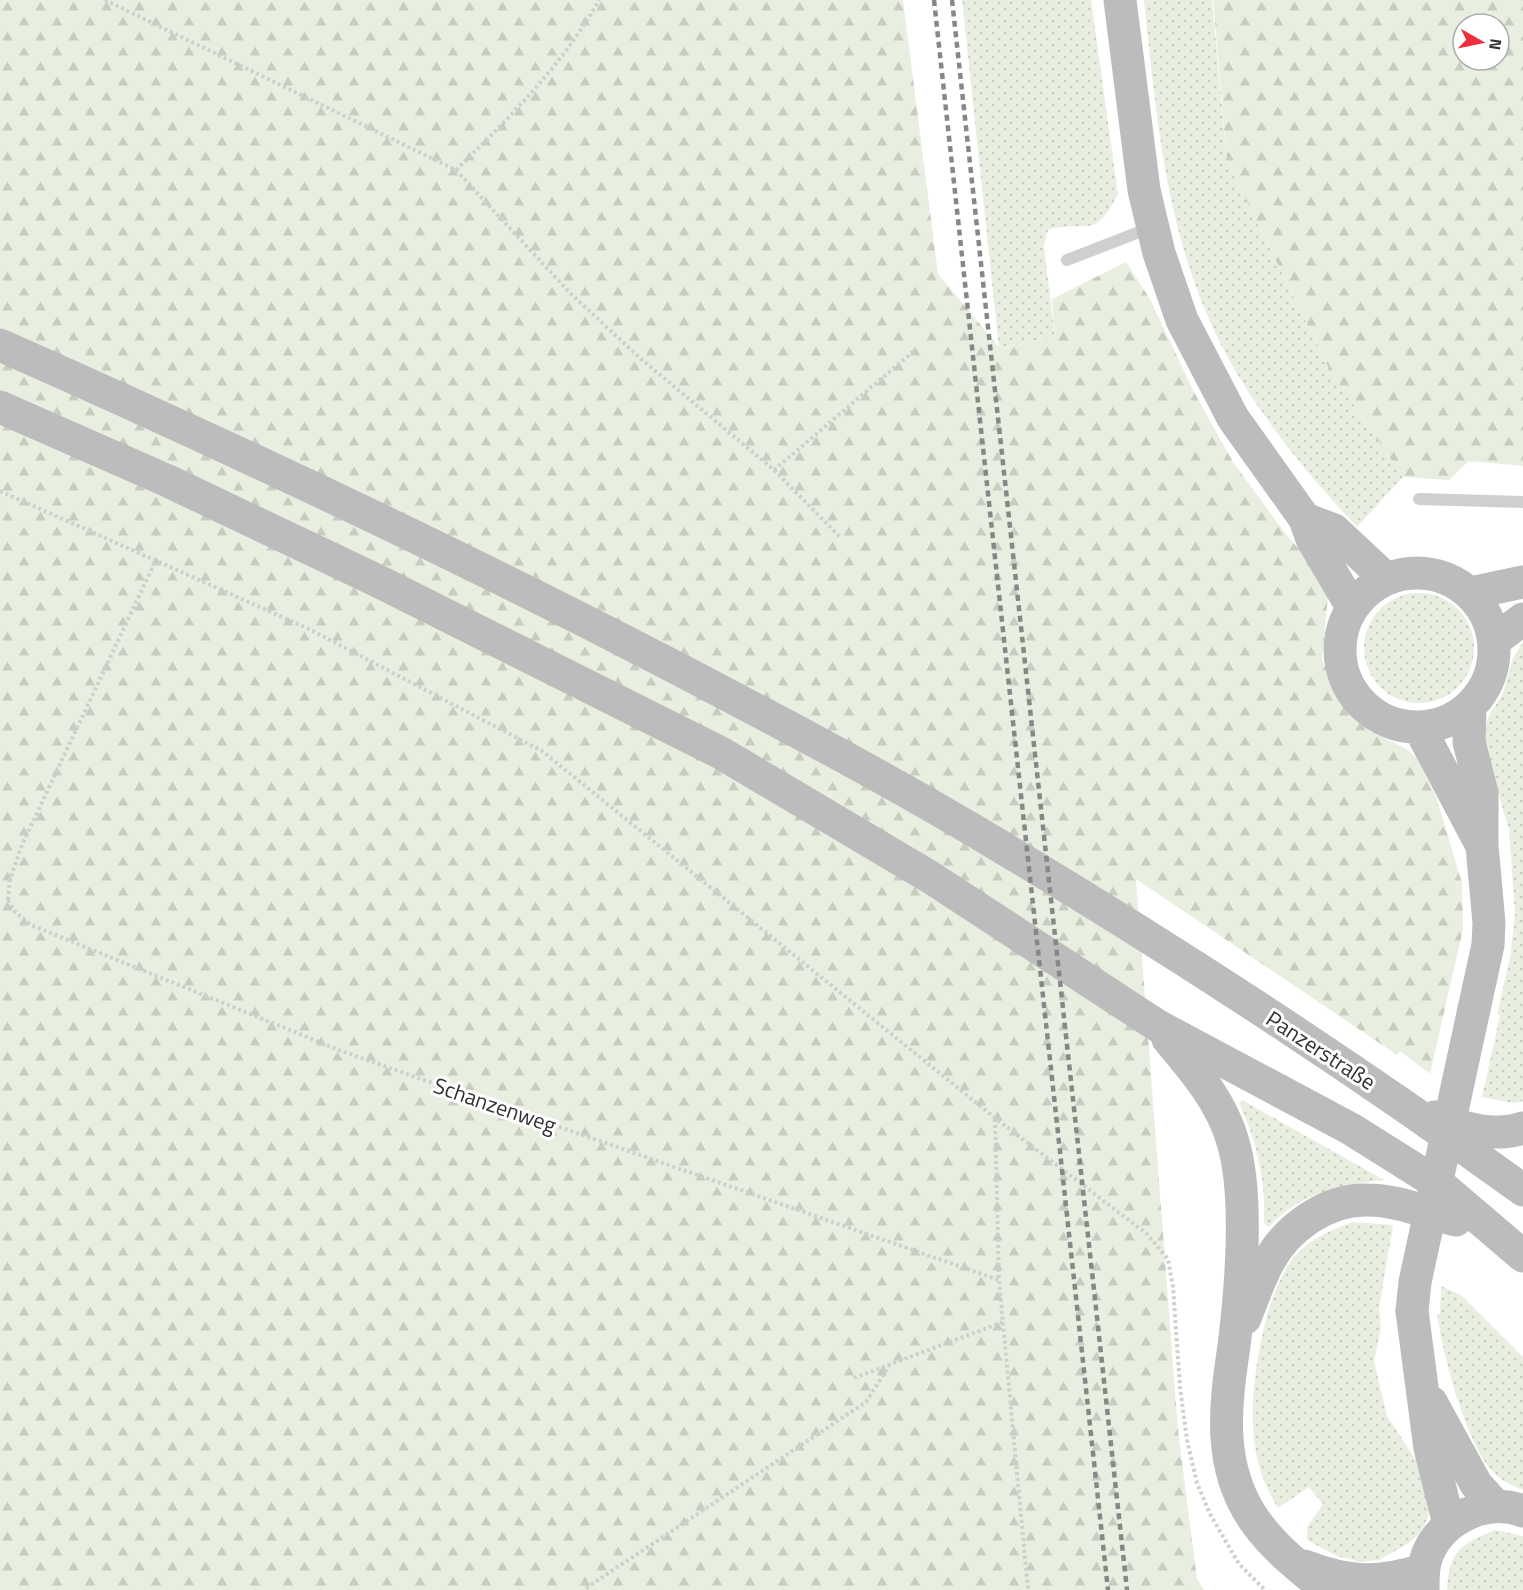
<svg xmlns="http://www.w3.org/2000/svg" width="1523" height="1590" font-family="'Titillium Web',sans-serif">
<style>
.grass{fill:url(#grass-dots)}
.forest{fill:url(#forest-firs);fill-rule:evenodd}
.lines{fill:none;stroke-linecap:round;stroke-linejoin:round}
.path{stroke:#cfcfcf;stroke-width:4;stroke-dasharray:3 3;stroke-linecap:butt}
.lane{stroke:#cfcfcf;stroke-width:12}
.secondary{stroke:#bcbcbc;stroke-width:33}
.rail{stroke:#878787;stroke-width:4.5;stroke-dasharray:6 4.5;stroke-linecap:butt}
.secondary-bridge{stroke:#bcbcbc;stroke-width:33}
.labels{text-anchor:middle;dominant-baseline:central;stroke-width:6;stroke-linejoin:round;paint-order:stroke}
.street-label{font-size:22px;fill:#323232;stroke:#fff}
</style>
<defs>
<pattern id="grass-dots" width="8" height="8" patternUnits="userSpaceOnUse" patternTransform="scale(1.5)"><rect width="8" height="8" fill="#e9efe0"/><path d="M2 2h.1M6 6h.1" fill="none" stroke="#c8cdc1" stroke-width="1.8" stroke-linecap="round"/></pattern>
<pattern id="forest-firs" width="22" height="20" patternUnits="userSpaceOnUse" patternTransform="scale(1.5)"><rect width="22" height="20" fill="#e9efe0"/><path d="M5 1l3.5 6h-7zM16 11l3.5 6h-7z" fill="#c8cdc1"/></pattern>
</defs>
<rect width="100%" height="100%" fill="#fff"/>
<!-- grass -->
<path class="grass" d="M962,0H1091L1118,194C1093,243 1089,218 1048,230L1044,246L1055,337L999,348Z
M1144,0H1212L1227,161L1329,369L1403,477L1357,527C1298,464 1239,392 1206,312C1164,214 1155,104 1144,0Z
M1364 648a55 55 0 1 1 110 0a55 55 0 1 1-110 0Z
M1523,642V1101L1513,1103L1482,1097L1500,1016L1497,1014L1510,958L1515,914L1509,829L1485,751L1483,735L1488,718L1503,693L1513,658Z
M1242,1100L1384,1180C1341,1185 1299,1193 1269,1227L1264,1223C1266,1181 1257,1141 1239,1103Z
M1353,1222L1393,1225L1379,1308L1381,1329L1374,1361L1387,1416L1420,1466L1430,1503L1428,1517L1421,1532L1409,1543L1379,1560L1360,1562L1337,1556L1307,1540V1527L1323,1504L1309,1487L1278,1508C1265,1488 1257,1464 1254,1440C1248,1393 1263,1293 1295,1256C1310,1239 1332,1229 1353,1222Z
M1441,1286L1461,1295L1523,1357V1490C1513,1486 1503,1482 1495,1474C1467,1448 1442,1352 1437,1314H1440Z
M1495,1530L1523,1536V1590H1447C1449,1551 1460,1544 1495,1530Z"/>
<!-- forest -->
<path class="forest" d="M0,0H903L938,274L1000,348L1055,337L1052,299L1126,262L1150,299L1193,390L1233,462L1286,534L1318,572L1328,596L1322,660L1340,703L1369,731L1405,748L1416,757L1436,796L1462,883L1463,929L1430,1074L1400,1051L1397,1055L1136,879L1178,1430L1197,1579L1204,1590H0Z
M1213,0H1523V466L1469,461L1449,480L1403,477L1329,369L1227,161ZM1463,24H1499V60H1463Z"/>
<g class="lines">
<!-- path -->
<path class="path" d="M105,0L456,170L569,292L640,358L774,470L840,537
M456,170C509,118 563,65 599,0
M774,470L915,350
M0,491L309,629L542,751L995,1118L1147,1234L1168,1259L1173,1287L1180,1387L1187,1440L1197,1483L1210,1514L1239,1564L1265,1590
M8,900L15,912L31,925L344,1052L999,1280
M8,900L10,879L22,845L155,562
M995,1119L999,1280L1028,1590
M854,1378L1003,1322
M586,1588L866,1402L890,1364"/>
<!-- lane -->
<path class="lane" d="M1067,260L1152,227
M1419,499L1523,502"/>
<!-- secondary -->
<path class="secondary" d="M1120,0L1144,190L1159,253L1182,320L1233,418L1305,519L1312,539L1352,607
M0,345C224,444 447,549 665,662C774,719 883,776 988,839C1171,948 1350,1065 1523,1190
M0,407L168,481L380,582L721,753L930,877L1158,1026L1351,1129L1440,1185L1523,1256
M1305,519L1334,530L1381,574L1389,578
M1340 650a77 77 0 1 1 154 0a77 77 0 1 1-154 0Z
M1471,593L1523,582
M1495,640L1523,619
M1470,706L1469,742L1482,793V846L1489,923L1488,945L1474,1009
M1419,727L1481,844
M1168,1039C1194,1070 1222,1102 1233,1142C1249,1195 1241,1290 1234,1346C1225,1406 1217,1467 1255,1521C1274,1548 1301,1569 1327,1590
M1435,1117C1463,1128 1493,1138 1523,1128
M1412,1311L1430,1448L1449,1524
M1245,1318C1252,1300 1259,1280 1268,1263C1286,1228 1327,1199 1367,1200C1398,1200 1427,1213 1456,1220
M1431,1402L1476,1484L1496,1506
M1304,1566C1348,1583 1378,1584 1423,1570
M1423,1590C1423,1577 1423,1565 1428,1553C1443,1518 1487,1497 1523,1511"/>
<!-- rail -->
<path class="rail" d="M934,0L1108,1590
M952,0L1127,1590"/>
<!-- secondary-bridge -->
<path class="secondary-bridge" d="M1412,1311L1415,1282L1474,1009"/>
</g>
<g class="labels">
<!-- street labels -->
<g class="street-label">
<text transform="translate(1321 1050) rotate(33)">Panzerstraße</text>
<text transform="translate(495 1105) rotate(19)">Schanzenweg</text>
</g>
</g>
<!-- north arrow -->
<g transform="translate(1481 42) rotate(99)"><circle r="28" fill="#ffffff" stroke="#adadad" stroke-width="1.5"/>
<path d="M0-4.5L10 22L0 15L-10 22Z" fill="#ef2e3e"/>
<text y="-9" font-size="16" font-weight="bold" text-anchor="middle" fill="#323232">N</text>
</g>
</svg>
